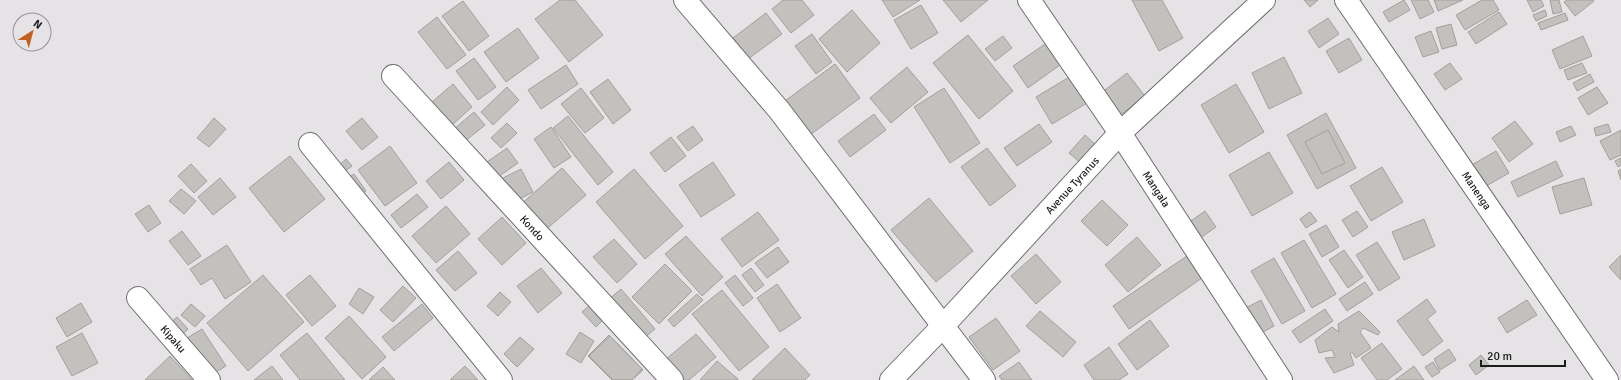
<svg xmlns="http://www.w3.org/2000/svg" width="1621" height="380" font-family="Signika,sans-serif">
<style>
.building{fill:#c3c1be;stroke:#a2a09d}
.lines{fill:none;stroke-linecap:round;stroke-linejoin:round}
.minor-casing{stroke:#6f6d6f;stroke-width:24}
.minor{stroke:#fff;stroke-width:22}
.labels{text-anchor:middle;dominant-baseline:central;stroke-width:3;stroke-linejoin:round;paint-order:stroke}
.street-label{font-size:11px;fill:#1e1d1e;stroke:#e6e3e6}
</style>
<rect width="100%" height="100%" fill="#e6e3e6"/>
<!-- building -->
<path class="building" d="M560,0H575L603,35L569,62L535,19Z
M783,0H802L814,15L791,33L772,9Z
M882,0H920L893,17Z
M943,0H988L961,22Z
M1132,0H1162L1183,38L1159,51Z
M1304,0H1318L1310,7Z
M1404,0L1410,10L1389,22L1383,12Z
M1411,0H1428L1434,12L1420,19Z
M1434,0H1463L1438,11Z
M1482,0H1493L1499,10L1465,30L1456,15Z
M1527,0H1541L1544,6L1533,12Z
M1550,0H1559L1562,12L1553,14Z
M1567,0H1593L1594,1L1575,16L1564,2Z
M463,1L489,36L469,51L442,16Z
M921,5L938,33L911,49L894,20Z
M852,10L880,43L847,72L819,39Z
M1545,10L1547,16L1536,21L1533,15Z
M1499,12L1507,24L1476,44L1468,32Z
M766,13L782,34L748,59L733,38Z
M1565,13L1568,20L1541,30L1538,23Z
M437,17L466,55L447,69L418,32Z
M1328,18L1339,34L1319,48L1308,31Z
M1451,24L1457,45L1442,49L1436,28Z
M518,28L539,58L506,82L484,52Z
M1431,31L1439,52L1423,57L1415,37Z
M812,34L832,62L816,74L795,46Z
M968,35L1013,91L979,119L933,63Z
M1003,36L1012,48L995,61L985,49Z
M1583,36L1592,56L1560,69L1552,50Z
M1349,38L1362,60L1339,73L1326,51Z
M1045,44L1060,65L1028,88L1013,66Z
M1284,57L1302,93L1269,109L1252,73Z
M474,58L496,87L478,100L456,71Z
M1450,63L1462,79L1445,90L1434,74Z
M1582,63L1587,73L1568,80L1564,70Z
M835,64L860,98L810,135L785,101Z
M566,65L578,84L541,109L528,90Z
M907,67L928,92L891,123L870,98Z
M1127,73L1145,96L1119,116L1101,93Z
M1590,74L1594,82L1577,91L1573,83Z
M1071,76L1087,103L1052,124L1036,97Z
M608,79L631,110L613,124L590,92Z
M453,84L472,107L452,125L432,102Z
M1236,84L1264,132L1229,153L1201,105Z
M507,87L519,100L493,125L481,112Z
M1597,87L1608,103L1588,115L1578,98Z
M581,88L604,118L585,133L561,104Z
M944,88L980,143L950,163L914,107Z
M474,112L485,125L464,142L454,129Z
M1326,113L1356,168L1317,189L1287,135Z
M874,114L886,130L850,157L838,141Z
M568,116L613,172L598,185L553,128Z
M214,118L226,129L209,147L197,138Z
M362,118L378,137L362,150L346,131Z
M1515,121L1533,144L1509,162L1492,138Z
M507,123L517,133L501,148L491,138Z
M1039,124L1052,142L1017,166L1004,148Z
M1608,124L1611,132L1596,136L1594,128Z
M693,126L703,140L688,151L677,137Z
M1571,126L1576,135L1560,142L1556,132Z
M551,127L571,157L554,168L534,139Z
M1328,130L1345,163L1322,174L1305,142Z
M1621,130V155L1610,160L1600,141Z
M1085,135L1097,146L1082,164L1069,153Z
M671,137L686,156L665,172L650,153Z
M390,146L417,183L385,206L358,170Z
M507,148L518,163L498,177L487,162Z
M987,148L1016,186L990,206L961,167Z
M1496,151L1509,173L1481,189L1468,167Z
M1269,152L1293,193L1252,216L1229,175Z
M290,156L325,199L284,232L249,188Z
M1621,158V165L1618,167L1615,161Z
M346,159L352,166L340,175L335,169Z
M1556,161L1563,176L1518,197L1511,182Z
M449,162L464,180L441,199L426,181Z
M713,162L735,195L701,217L679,185Z
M191,164L207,181L194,193L178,176Z
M1382,167L1403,202L1371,221L1350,186Z
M562,168L586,195L542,233L519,206Z
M521,169L533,192L512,203L499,180Z
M634,169L683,226L645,259L596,202Z
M1621,169V180L1618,171Z
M354,174L366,191L356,199L344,181Z
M220,178L236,197L213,215L198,197Z
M1584,178L1592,205L1560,214L1552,187Z
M181,189L196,201L184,214L169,201Z
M417,194L428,207L401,228L391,215Z
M929,198L973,251L936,282L891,230Z
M1102,200L1128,225L1107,246L1081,221Z
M149,205L161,223L148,232L135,214Z
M446,206L470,234L436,263L412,236Z
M1205,211L1216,227L1199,239L1188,223Z
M1357,211L1368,227L1353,237L1342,220Z
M758,212L779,240L742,267L721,239Z
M1310,212L1317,221L1306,228L1300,219Z
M502,217L526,243L502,265L478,239Z
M1424,219L1435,246L1404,260L1392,232Z
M1326,225L1339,247L1322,257L1309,234Z
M182,231L201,256L188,265L169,241Z
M686,236L723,277L702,296L665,254Z
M1137,237L1161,265L1128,292L1105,265Z
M614,239L637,264L617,283L593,257Z
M1304,240L1336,294L1312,308L1281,253Z
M1377,242L1400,278L1379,291L1356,255Z
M227,245L251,282L225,299L212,278L201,285L190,269Z
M778,247L789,262L767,278L755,263Z
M1344,250L1363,277L1348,288L1329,260Z
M458,251L477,273L455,291L436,270Z
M1036,254L1061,282L1036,304L1011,276Z
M1621,255V280L1609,267Z
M1187,256L1202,278L1129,329L1113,306Z
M1274,258L1305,311L1282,324L1251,271Z
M665,264L692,291L659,324L632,297Z
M541,268L562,293L538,313L517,286Z
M751,268L764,285L755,292L742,275Z
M263,275L304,322L248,371L207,323Z
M310,275L336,306L312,326L286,295Z
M735,275L753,298L743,306L725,283Z
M1365,282L1373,294L1347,311L1339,299Z
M777,284L801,318L780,332L757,298Z
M403,286L416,298L393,322L380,310Z
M359,288L374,297L363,314L349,304Z
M621,289L655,329L643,339L609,299Z
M722,290L769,347L739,371L692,314Z
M500,292L511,302L498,316L487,306Z
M697,294L703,300L674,327L668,320Z
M1427,299L1436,312L1427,319L1443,341L1423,356L1397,321Z
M1261,300L1274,326L1256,336L1242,310Z
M1527,300L1537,315L1507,333L1498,318Z
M81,303L92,322L67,337L56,318Z
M191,304L205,316L195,327L181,315Z
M422,304L433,318L394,351L382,337Z
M591,304L605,318L596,327L582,312Z
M1325,309L1333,321L1300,343L1292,331Z
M1040,311L1076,342L1063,357L1026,326Z
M1359,311L1380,332L1378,335L1363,328L1360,332L1371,348L1356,358L1352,352L1350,353L1354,365L1334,373L1325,358L1335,357L1332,350L1319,353L1315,340L1332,327L1339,332L1338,324Z
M349,316L386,357L362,379L325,338Z
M177,317L188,329L182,335L170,323Z
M996,318L1020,351L993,370L969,337Z
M1150,320L1169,346L1137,370L1118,344Z
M202,329L226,366L211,375L187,338Z
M580,332L594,341L581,363L566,354Z
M82,333L98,363L72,376L56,347Z
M307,333L345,380H300L280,355Z
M696,334L716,357L689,380H682L665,360Z
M609,335L643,370L632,380H612L588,356Z
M610,336L642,369L632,380H613L589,356Z
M520,337L534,349L517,367L504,354Z
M1382,343L1402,369L1387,380H1377L1361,358Z
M1109,347L1128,374L1119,380H1094L1084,365Z
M785,348L810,375L805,380H752Z
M1449,349L1456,360L1440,370L1434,359Z
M1481,355L1489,365L1476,375L1469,365Z
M170,356L192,380H145Z
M717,361L738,379V380H700Z
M1019,362L1032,380H1002L999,376Z
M1433,362L1440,372L1432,377L1425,367Z
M272,366L283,380H254Z
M465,366L478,380H450Z
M1414,366L1424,380H1395Z
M383,367L395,380H369Z"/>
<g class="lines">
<!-- minor casing -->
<g class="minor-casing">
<g id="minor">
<path d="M685,0L779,110L984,380"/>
<path id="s1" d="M1029,0L1120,133L1281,380"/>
<path id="s2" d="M1346,0L1607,380"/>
<path id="s3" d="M393,76L672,380"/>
<path d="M310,144L501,380"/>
<path id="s4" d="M138,298L209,380"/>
<path id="s5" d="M891,380L943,326L1120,133L1264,0"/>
</g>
</g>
<!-- minor -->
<use href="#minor" class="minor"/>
</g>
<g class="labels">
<!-- street labels -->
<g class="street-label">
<text stroke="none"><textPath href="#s5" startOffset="266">Avenue Tyranus</textPath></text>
<text stroke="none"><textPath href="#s1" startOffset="228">Mangala</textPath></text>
<text stroke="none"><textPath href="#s2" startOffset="231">Manenga</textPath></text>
<text stroke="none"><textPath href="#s3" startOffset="206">Kondo</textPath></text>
<text stroke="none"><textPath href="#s4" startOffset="54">Kipaku</textPath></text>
</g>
</g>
<!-- north arrow -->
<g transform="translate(32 32) rotate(36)"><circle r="19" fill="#e6e3e6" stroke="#969496"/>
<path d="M0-3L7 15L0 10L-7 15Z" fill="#c26121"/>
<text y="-6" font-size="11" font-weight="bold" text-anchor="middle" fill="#1e1d1e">N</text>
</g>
<!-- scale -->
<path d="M1481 360v6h84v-6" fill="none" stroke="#1e1d1e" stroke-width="2"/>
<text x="1487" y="360" font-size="12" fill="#1e1d1e" stroke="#e6e3e6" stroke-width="3" paint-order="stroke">20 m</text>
</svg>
